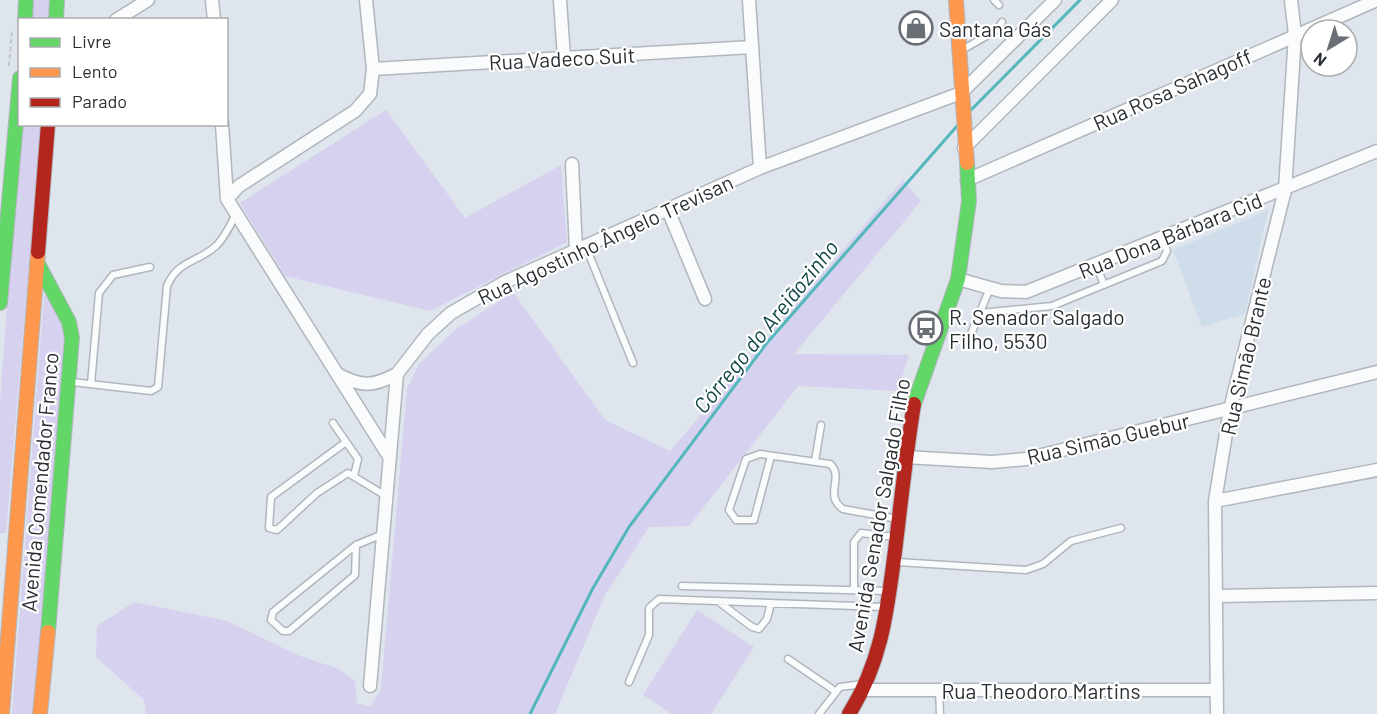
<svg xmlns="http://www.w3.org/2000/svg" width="1377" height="714" font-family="Barlow,sans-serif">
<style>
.built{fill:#cfdcea}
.green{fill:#d6d1ee}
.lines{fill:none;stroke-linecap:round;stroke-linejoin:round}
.stream{stroke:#53b7bb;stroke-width:3}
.lane-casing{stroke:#b1b6bc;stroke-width:9}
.street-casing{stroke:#b1b6bc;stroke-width:15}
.fast-casing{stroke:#b1b6bc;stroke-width:16}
.slow-casing{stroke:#b1b6bc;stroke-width:16}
.jam-casing{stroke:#b1b6bc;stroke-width:16}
.path{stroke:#c4c6c8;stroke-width:2;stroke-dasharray:4.5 3;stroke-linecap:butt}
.lane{stroke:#fafbfc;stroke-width:6}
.street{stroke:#fafbfc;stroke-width:12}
.fast{stroke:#63d668;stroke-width:14}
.slow{stroke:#ff974d;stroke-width:14}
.jam{stroke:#b3261e;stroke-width:14}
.labels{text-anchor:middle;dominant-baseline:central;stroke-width:4.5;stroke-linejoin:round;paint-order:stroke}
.poi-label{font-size:21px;fill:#2a2f34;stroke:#fff;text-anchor:start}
.street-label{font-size:21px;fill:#2a2f34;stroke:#fff}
.water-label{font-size:22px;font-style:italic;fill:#0e4546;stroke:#fff}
</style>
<rect width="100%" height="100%" fill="#dee5ed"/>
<!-- built -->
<path class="built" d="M1268,210L1245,314L1202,327L1173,250Z"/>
<!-- green -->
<path class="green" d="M27,0H51L49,19L26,20Z
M386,110L465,218L561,165L567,242L430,311L285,276L240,203Z
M20,124L41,125L6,533H0V402Z
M903,180L921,201L794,354L909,355L898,391L798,386L689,526L649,527L605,595L555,714H146L144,700L96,657L97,626L134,602L227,621L300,656L339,669L355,681L357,703L370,707L381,689L407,389L419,364L455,330L513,292L605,420L670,451Z
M44,294L67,327L38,714H12Z
M697,610L754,647L711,714H672L643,695Z"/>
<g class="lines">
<!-- stream -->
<path class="stream" d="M971,110L1080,0
M530,714L593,588L629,527L766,344L957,126"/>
<!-- lane casing -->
<g class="lane-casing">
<path id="lane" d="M994,0L999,5
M962,50L997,30L1002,22
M586,247L633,363
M1096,264L1104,285
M981,313L1052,306L1162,261L1167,251L1163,238
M971,334L990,288
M72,382L151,391L158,387L167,286C178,260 197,263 216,246C225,237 230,226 236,214
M91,384L99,293L113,275L150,267
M333,423L358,459L354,476
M346,442L271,497L269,528L277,530L317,493L348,473L386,496
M771,456L754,520H736L729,510L746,459L760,454L830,464C845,477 823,495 843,509L898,519
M815,461L821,425
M356,545L355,575L289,631H283L271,620L273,612L356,545L383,534
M897,562L1026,570L1043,564L1071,541L1121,528
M682,586L889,591
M854,590V542L861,533L894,537
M719,602L752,627L759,629L767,619L771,603
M788,659L835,691
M629,682L649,635V608L659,599L884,607
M939,690L940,714
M819,714L840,687L863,684"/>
</g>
<!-- street casing -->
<g class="street-casing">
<path id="street" d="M212,0L214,20
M560,0L564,58
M749,0L760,168
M116,20L148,0
M373,69L752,47
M222,124L227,199L390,458
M964,148L1112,0
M572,164L576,250
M967,180L1377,0
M227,199L239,186L355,111L370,94L373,69L366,0
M668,210L705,299
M958,279L1001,291L1026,292L1377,151
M337,374C362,387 372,387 397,374
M905,457L992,462L1026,459L1377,372
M1215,501L1377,470
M1217,596L1377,593
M370,686L397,374L428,334L451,313L505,282L760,168L961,93L1055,0
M864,690H1217
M1217,714L1215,501L1230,409L1285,190L1295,35L1291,0"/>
</g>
<!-- fast casing -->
<g class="fast-casing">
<path id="fast" d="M25,20L26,0
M56,20L57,0
M37,262L69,322L72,338L48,632
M0,303L20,78
M914,404L958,279L969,201L967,163"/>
</g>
<!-- slow casing -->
<g class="slow-casing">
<path id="slow" d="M956,0L967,163
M2,714L38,252
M40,714L48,632"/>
</g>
<!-- jam casing -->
<g class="jam-casing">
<path id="jam" d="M38,252L48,124
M849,714C882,661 887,611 895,551C901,502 906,453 914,404"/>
</g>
<!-- path -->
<path class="path" d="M9,66L12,30
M39,444L52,445"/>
<!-- lane -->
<use href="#lane" class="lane"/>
<!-- street -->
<use href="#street" class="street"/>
<!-- fast -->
<use href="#fast" class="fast"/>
<!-- slow -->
<use href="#slow" class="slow"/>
<!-- jam -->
<use href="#jam" class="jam"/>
</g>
<!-- icons -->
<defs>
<g id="shop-ring" transform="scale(1.725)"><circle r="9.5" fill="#fff" stroke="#696f75" stroke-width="1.5"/><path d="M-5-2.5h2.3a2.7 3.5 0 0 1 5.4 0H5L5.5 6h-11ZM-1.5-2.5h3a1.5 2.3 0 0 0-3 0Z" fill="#696f75"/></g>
<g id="bus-ring" transform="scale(1.725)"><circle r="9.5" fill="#fff" stroke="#696f75" stroke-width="1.5"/><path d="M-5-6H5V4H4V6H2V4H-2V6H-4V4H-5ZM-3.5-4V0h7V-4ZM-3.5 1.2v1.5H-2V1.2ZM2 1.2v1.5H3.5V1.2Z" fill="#696f75"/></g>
</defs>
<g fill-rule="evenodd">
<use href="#shop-ring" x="916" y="28"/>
<use href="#bus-ring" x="926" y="328"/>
</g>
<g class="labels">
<!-- poi labels -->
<g class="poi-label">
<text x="939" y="28">Santana Gás</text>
<text x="949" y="316">R. Senador Salgado<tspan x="949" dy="24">Filho, 5530</tspan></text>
</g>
<!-- street labels -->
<g class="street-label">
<text transform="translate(562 58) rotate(-3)">Rua Vadeco Suit</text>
<text transform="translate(1172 89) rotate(-24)">Rua Rosa Sahagoff</text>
<text transform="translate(1170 235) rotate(-22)">Rua Dona Bárbara Cid</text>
<text transform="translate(605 239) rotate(-25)">Rua Agostinho Ângelo Trevisan</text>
<text transform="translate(1245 356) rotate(-77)">Rua Simão Brante</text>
<text transform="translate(1108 438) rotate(-13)">Rua Simão Guebur</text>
<text transform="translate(39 482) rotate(-85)">Avenida Comendador Franco</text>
<text transform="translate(878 515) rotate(-80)">Avenida Senador Salgado Filho</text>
<text x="1041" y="690">Rua Theodoro Martins</text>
</g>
<!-- water labels -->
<g class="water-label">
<text transform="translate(765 326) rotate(-51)">Córrego do Areiãozinho</text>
</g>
</g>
<!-- legend -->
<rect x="18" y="18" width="210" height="108" fill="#ffffff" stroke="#aaacae" stroke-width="1.5"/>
<rect x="30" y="38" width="30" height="9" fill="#63d668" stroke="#aaacae" stroke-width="1.5"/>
<text x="72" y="48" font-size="18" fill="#2a2f34">Livre</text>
<rect x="30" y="68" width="30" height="9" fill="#ff974d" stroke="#aaacae" stroke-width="1.5"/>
<text x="72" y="78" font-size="18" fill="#2a2f34">Lento</text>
<rect x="30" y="98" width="30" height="9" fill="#b3261e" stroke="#aaacae" stroke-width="1.5"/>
<text x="72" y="108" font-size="18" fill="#2a2f34">Parado</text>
<!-- north arrow -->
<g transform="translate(1329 48) rotate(218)"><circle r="28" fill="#ffffff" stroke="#aaacae" stroke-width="1.5"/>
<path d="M0-4.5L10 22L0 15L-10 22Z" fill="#696f75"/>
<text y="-9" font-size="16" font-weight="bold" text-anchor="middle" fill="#2a2f34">N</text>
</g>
</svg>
